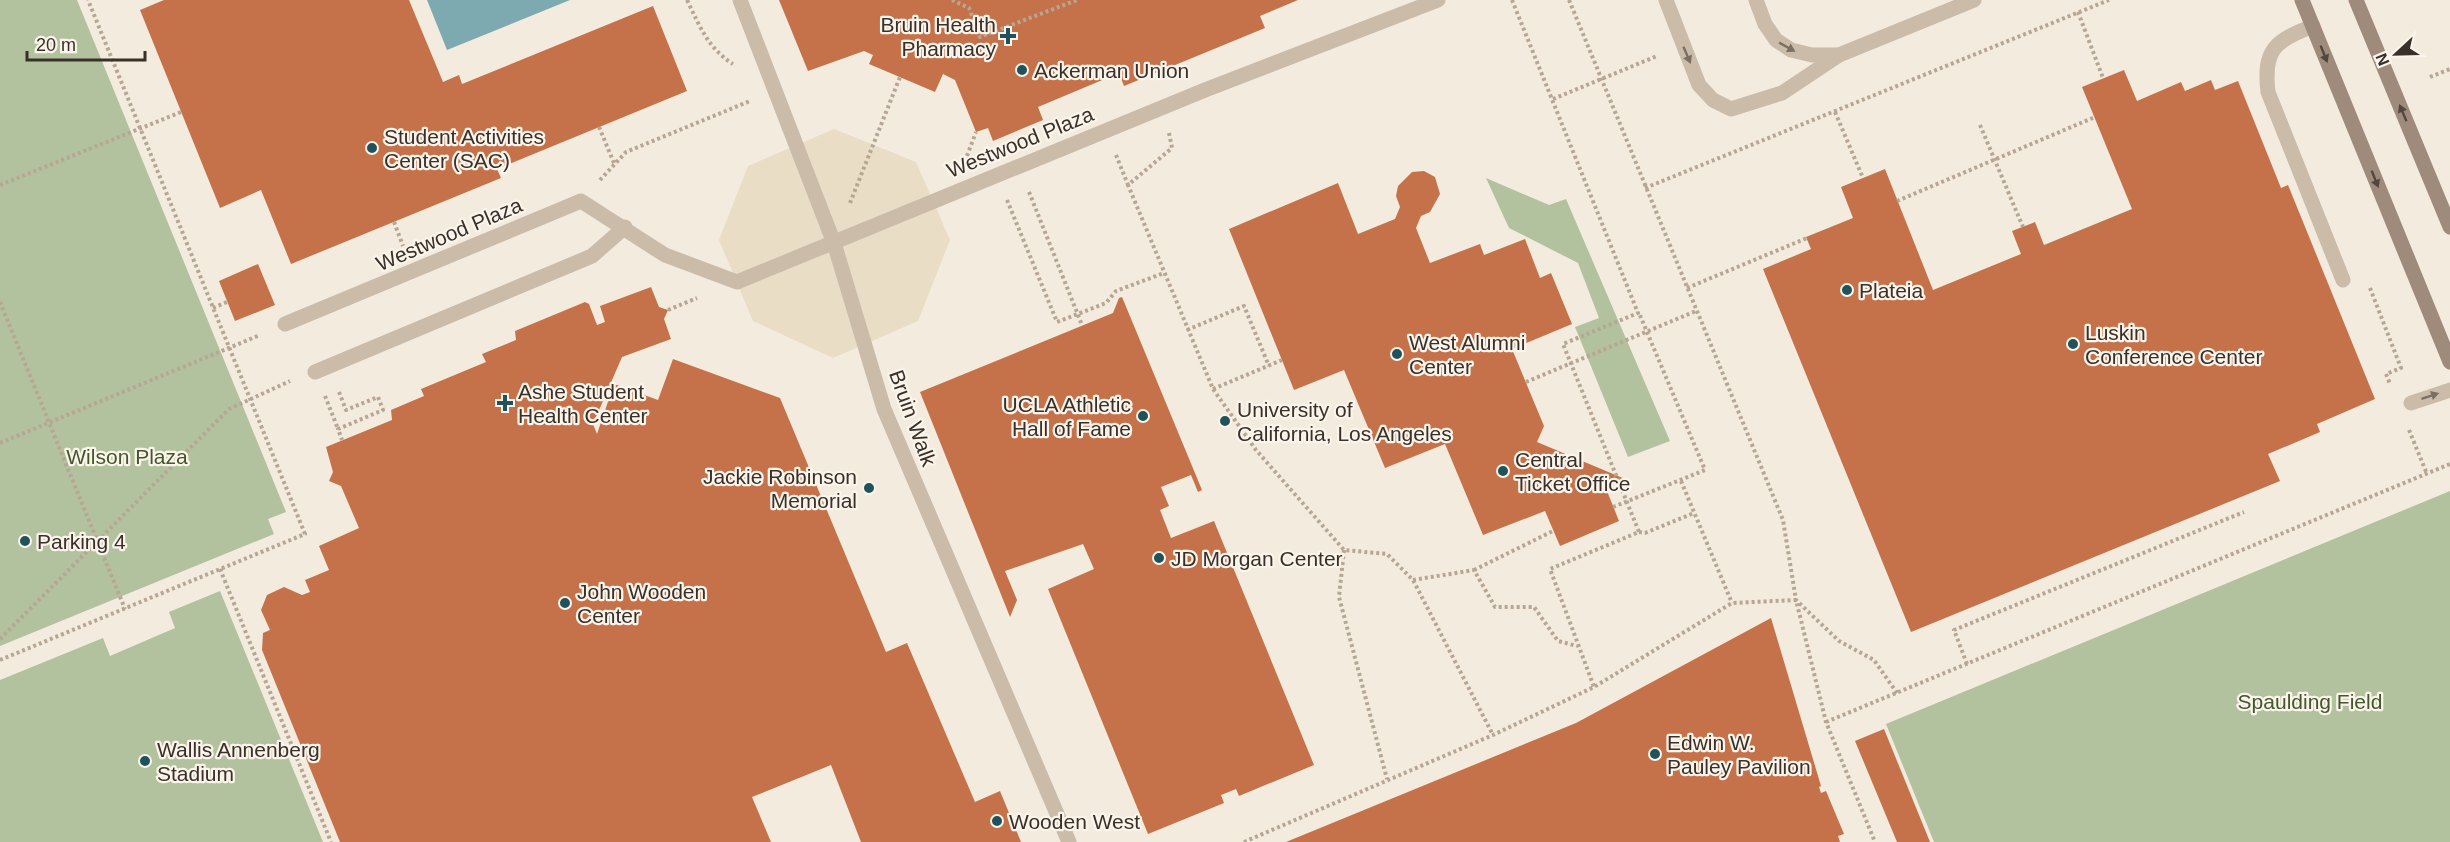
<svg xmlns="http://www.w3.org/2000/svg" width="2450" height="842" font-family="Helvetica,sans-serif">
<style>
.green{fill:#b3c29e}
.plaza{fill:#eaddc6}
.water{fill:#7daab0}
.building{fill:#c5724a}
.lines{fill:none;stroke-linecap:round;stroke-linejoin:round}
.path{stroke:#b7a694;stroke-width:4;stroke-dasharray:3 3;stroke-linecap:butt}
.lane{stroke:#cbbcaa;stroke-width:15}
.street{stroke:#cbbcaa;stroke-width:15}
.secondary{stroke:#9f8b7b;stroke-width:15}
.oneway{fill:#7b6f64}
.oneway2{fill:#52473e}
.poi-dot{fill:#1f525a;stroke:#faf4eb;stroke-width:2}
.labels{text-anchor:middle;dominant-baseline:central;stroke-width:4.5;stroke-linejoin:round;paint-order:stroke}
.poi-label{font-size:21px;fill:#39302a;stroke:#faf4eb;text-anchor:start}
.street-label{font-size:21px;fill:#39302a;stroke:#faf4eb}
.park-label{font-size:21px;fill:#44572d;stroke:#faf4eb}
</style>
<rect width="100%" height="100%" fill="#f3ebde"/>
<!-- green -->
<path class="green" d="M0,0H77L286,512L268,519L274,534L0,646Z
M1486,178L1549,205L1566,199L1670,441L1628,457L1575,327L1599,318L1578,263L1509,228Z
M2450,491V842H1934L1886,724Z
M220,591L323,842H0V680L103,638L110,656L175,628L169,612Z"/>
<!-- plaza -->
<path class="plaza" d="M834,129L916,162L950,240L918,321L833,358L753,321L719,240L748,166Z"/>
<!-- water -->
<path class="water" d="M427,0H570L447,50Z"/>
<!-- building -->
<path class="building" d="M164,0H409L443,82L459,75L462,84L653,6L687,91L497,169L501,178L291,264L261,190L220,208L140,10Z
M779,0H1298L1260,16L1265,28L1124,86L1119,73L1038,107L1043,120L993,141L988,128L976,132L955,80L943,74L935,92L869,64L873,55L864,51L808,71Z
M2124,70L2137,101L2181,82L2185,91L2211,80L2215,90L2238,81L2281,188L2288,185L2375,399L2317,424L2320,432L2268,454L2280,481L1911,632L1763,269L1811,249L1806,237L1853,218L1841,187L1885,169L1933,290L2021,254L2012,231L2035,222L2044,245L2132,209L2082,87Z
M1424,171L1435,177L1440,194L1430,212L1421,216L1416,228L1430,263L1480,244L1484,255L1525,239L1540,278L1551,273L1572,324L1512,349L1544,426L1537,442L1625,479L1605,486L1619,521L1560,546L1545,511L1483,535L1445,444L1385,468L1344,370L1294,390L1229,229L1338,183L1358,234L1395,219L1400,207L1396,196L1398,186L1412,172Z
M258,264L275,305L235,321L219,281Z
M651,287L659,307L668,310L664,319L671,339L622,357L593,424L597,434L614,384L658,400L673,359L780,398L886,652L907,643L975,802L1000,791L1021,842H861L831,765L752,797L771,842H340L262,650L263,633L270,630L261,610L267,595L284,587L302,595L310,592L305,580L329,570L319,546L359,528L341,486L329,481L333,472L326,447L392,420L391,410L424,396L421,389L486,362L482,354L516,340L515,331L585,302L589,304L597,325L605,322L600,306Z
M1122,297L1202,490L1198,492L1191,475L1161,487L1169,506L1160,510L1171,538L1214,521L1314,765L1239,796L1236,789L1221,795L1224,803L1148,834L1048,589L1094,569L1083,544L1005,571L1017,600L1010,617L920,392L1113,313L1119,298Z
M1771,618L1821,786L1819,787L1821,793L1826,791L1844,834L1838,836L1840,842H1286L1576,723Z
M1884,729L1930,842H1897L1855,741Z"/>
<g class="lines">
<!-- path -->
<path class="path" d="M687,0C700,27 708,48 733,64
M952,0L969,8L980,37L1077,0
M1512,0L1638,313L1563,344L1639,532L1550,569L1594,687
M1569,0L1783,520L1796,600L1839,641L1874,660L1897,693
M2078,12L2103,78
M2430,77L2450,69
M1553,99L1657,56
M1835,112L1863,178
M1980,125L2023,227
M599,127L614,163
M1169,133L1172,148L1128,185L1213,389L1256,450L1344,550L1387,554L1413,580L1493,735
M1116,155L1128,185
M967,156L976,132
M600,180L626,152L750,101
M0,185L181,112
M1645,188L2109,0
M1029,192L1082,325
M1007,200L1057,322L1106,303L1116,291L1164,273
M1897,201L2095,117
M850,203L900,77
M394,222L403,246
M1687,288L1807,238
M2370,288L2401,368L2386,374L2390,384
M0,302L125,609
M213,308L227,302
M668,310L697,298
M1187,330L1244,306L1269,366
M1526,382L1696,311
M1213,389L1282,360
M339,392L346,410L378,397L383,410L338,429L342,440
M325,396L338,429
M2409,430L2427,474
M0,443L260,335
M1681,481L1732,603
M1613,507L1705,470L1639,313
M1639,532L1645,533L1694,513
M1344,550L1339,597L1387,779
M220,569L331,842
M1474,570L1553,531
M1413,580L1474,570L1495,607H1534L1558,641L1577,646
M0,639L229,409L290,381
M0,660L305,534L88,0
M1967,664L1954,630L2244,512
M1826,722L2450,464
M1244,842L1493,735L1594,687L1732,603L1796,600L1826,722L1875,842"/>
<!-- lane -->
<path class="lane" d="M1666,0L1699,85L1713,100L1731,109L1782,93L1839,55
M2313,26C2275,41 2263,49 2268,92L2343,280
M2411,403L2450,390"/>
<!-- street -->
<path class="street" d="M740,0L834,243L884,409L1069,842
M1756,0L1765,24L1776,40L1791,50L1812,55H1839L1974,0
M285,324L581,201L665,255L737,282L1205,90L1438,0
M315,372L592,256L625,227"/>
<!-- secondary -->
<path class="secondary" d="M2302,0L2450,362
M2356,0L2450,227"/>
</g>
<!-- one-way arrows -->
<defs><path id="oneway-solid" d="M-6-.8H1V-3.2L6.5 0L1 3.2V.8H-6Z" transform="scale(1.5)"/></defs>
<g class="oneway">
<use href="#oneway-solid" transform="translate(1787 47) rotate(29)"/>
<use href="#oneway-solid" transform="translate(1687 55) rotate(67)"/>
<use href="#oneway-solid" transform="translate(2430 396) rotate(-18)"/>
</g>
<g class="oneway2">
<use href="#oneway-solid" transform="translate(2324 54) rotate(68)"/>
<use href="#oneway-solid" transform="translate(2403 113) rotate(-113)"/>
<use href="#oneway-solid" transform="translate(2375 179) rotate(68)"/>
</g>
<!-- markers -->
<g class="poi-dot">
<path d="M1005 27h6v6h6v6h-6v6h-6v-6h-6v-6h6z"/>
<circle cx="1022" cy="70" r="6"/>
<circle cx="372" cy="148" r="6"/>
<circle cx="1847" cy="290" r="6"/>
<circle cx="2073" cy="344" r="6"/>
<circle cx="1397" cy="354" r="6"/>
<path d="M502 394h6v6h6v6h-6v6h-6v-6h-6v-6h6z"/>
<circle cx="1143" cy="416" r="6"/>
<circle cx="1225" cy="421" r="6"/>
<circle cx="1503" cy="471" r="6"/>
<circle cx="869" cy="488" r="6"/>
<circle cx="25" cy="541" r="6"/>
<circle cx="1159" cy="558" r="6"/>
<circle cx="565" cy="603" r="6"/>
<circle cx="1655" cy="754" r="6"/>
<circle cx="145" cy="761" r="6"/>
<circle cx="997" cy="821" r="6"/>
</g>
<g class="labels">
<!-- poi labels -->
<g class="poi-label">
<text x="996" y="24" text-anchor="end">Bruin Health<tspan x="996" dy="24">Pharmacy</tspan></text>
<text x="1034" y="70">Ackerman Union</text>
<text x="384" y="136">Student Activities<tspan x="384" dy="24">Center (SAC)</tspan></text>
<text x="1859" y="290">Plateia</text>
<text x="2085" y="332">Luskin<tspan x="2085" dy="24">Conference Center</tspan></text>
<text x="1409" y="342">West Alumni<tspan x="1409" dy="24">Center</tspan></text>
<text x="518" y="391">Ashe Student<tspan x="518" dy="24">Health Center</tspan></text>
<text x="1131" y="404" text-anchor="end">UCLA Athletic<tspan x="1131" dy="24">Hall of Fame</tspan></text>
<text x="1237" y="409">University of<tspan x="1237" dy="24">California, Los Angeles</tspan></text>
<text x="1515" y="459">Central<tspan x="1515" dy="24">Ticket Office</tspan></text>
<text x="857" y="476" text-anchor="end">Jackie Robinson<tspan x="857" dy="24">Memorial</tspan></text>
<text x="37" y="541">Parking 4</text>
<text x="1171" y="558">JD Morgan Center</text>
<text x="577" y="591">John Wooden<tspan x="577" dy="24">Center</tspan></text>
<text x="1667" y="742">Edwin W.<tspan x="1667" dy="24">Pauley Pavilion</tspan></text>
<text x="157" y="749">Wallis Annenberg<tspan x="157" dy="24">Stadium</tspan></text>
<text x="1009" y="821">Wooden West</text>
</g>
<!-- street labels -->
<g class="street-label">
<text transform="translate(1020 142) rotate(-22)">Westwood Plaza</text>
<text transform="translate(449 234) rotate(-23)">Westwood Plaza</text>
<text transform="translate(913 418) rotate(70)">Bruin Walk</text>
</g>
<!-- park labels -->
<g class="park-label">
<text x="127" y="456">Wilson Plaza</text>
<text x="2310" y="701">Spaulding Field</text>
</g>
</g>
<!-- north arrow -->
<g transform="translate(2396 54) rotate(248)" stroke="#faf4eb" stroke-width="4.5" paint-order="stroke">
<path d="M0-4.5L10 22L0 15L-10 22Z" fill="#39302a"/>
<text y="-9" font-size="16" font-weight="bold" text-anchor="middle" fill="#39302a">N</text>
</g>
<!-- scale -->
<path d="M27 51v9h118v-9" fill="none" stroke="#39302a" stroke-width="3"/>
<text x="36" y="51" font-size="18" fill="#39302a" stroke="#faf4eb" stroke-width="4.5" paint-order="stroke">20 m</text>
</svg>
